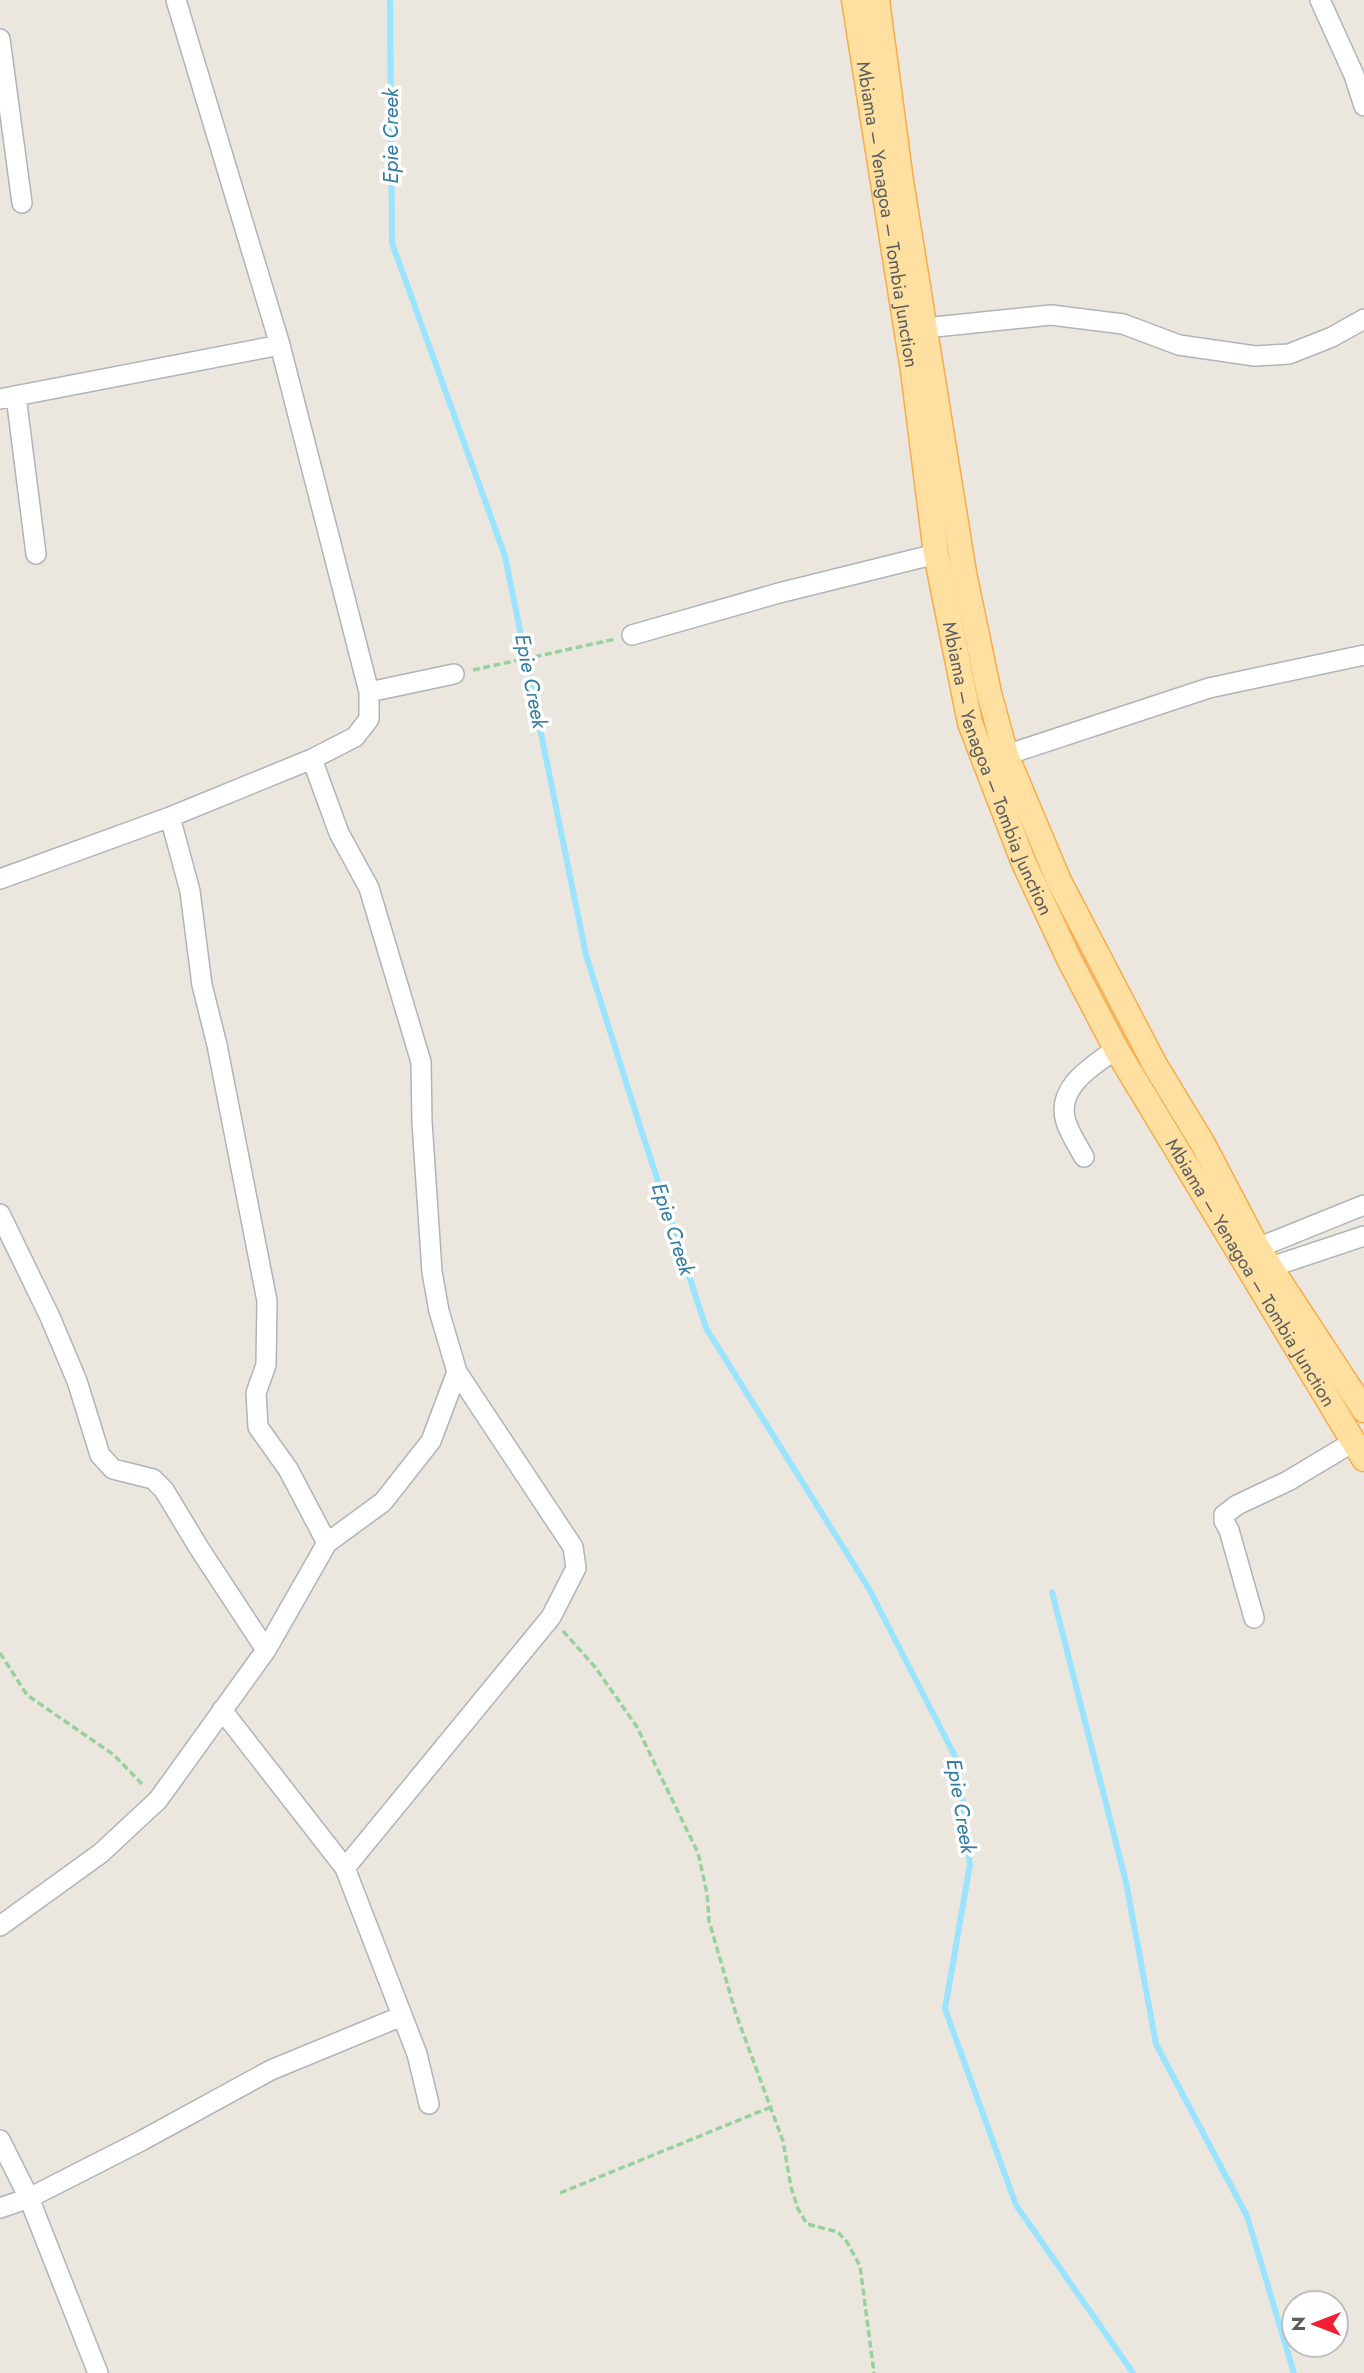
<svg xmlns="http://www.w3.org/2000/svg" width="1364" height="2373" font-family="Jost,sans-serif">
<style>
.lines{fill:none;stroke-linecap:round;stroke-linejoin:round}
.stream{stroke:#9be4ff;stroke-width:6}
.minor-casing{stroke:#b0b4b8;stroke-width:22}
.major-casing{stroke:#f9ab4b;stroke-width:27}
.path{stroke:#97d19d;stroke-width:3.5;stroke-dasharray:7 3.5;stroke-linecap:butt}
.minor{stroke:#fff;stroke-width:19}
.major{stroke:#ffe0a0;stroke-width:24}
.labels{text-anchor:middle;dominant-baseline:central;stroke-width:7;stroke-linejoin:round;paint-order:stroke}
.street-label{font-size:19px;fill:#585d61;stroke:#fff}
.water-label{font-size:21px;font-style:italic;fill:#307ba3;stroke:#fff}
</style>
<rect width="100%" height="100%" fill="#ece7de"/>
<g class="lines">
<!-- stream -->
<path class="stream" d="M390,0L392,243L505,556L586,955L638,1120L706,1328L868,1587L958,1762L970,1864L945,2009L1016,2205L1133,2373
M1052,1592L1126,1882L1156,2044L1247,2216L1294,2373"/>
<!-- minor casing -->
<g class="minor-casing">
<path id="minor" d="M1320,0L1354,75L1364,106
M0,39L22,203
M925,328L1051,315L1123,324L1179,345L1255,356L1289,354L1332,337L1364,319
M16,396L36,554
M0,399L280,345
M632,635L779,593L936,554
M369,692L454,674
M1006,755L1209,688L1364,655
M312,759L339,833L369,888L421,1062L422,1122L432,1272L439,1311L457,1372L573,1547L576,1568L551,1617L345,1868
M170,817L190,891L202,985L217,1045L267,1301L266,1365L256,1393L258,1427L288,1469L327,1543
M0,879L170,817L312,759L355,737L369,719V692L280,345L176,0
M1084,1157C1078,1146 1070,1134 1066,1122C1055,1087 1093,1066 1116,1049
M0,1214L50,1317L77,1381L100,1455L113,1469L153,1479L164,1490L199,1548L266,1650
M1245,1253L1364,1205
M1259,1271L1364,1236
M1254,1618L1229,1530L1224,1521V1515L1237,1505L1288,1481L1353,1442
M222,1710L345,1868L417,2054L429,2104
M0,1926L101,1853L158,1800L266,1650L327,1543L383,1502L431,1441L457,1372
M0,2140L29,2198L98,2373
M0,2208L29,2198L141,2141L271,2070L402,2016"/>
</g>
<!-- major casing -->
<g class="major-casing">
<g id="major">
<path id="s1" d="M854,0L913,371L936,554L970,723L1023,861L1069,959L1116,1049L1364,1459"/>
<path d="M877,0L901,181L964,573L989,693L1006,755L1059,881L1155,1065L1203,1144L1257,1247L1364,1410"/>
</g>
</g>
<!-- path -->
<path class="path" d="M473,670L616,639
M563,1631L595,1667L637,1727L698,1853L707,1893L709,1921L736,2014L783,2141L791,2187L798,2209L807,2224L838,2232L847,2242L860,2266L874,2373
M0,1653L27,1695L114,1755L144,1786
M560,2193L771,2107"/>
<!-- minor -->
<use href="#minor" class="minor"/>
<!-- major -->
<use href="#major" class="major"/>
</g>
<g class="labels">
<!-- street labels -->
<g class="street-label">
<text stroke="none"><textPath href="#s1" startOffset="217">Mbiama – Yenagoa – Tombia Junction</textPath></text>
<text stroke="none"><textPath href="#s1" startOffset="784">Mbiama – Yenagoa – Tombia Junction</textPath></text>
<text stroke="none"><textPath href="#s1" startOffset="1351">Mbiama – Yenagoa – Tombia Junction</textPath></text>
</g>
<!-- water labels -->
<g class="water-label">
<text transform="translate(391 136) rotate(-90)">Epie Creek</text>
<text transform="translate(531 681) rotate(79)">Epie Creek</text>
<text transform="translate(673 1229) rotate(72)">Epie Creek</text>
<text transform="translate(961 1806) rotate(81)">Epie Creek</text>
</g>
</g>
<!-- north arrow -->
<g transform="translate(1315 2324) rotate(270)"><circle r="33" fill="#ffffff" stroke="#bcbec0" stroke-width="2"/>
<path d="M0-5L12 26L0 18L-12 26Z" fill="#f21e31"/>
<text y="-10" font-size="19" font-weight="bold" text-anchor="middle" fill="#585d61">N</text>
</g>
</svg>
